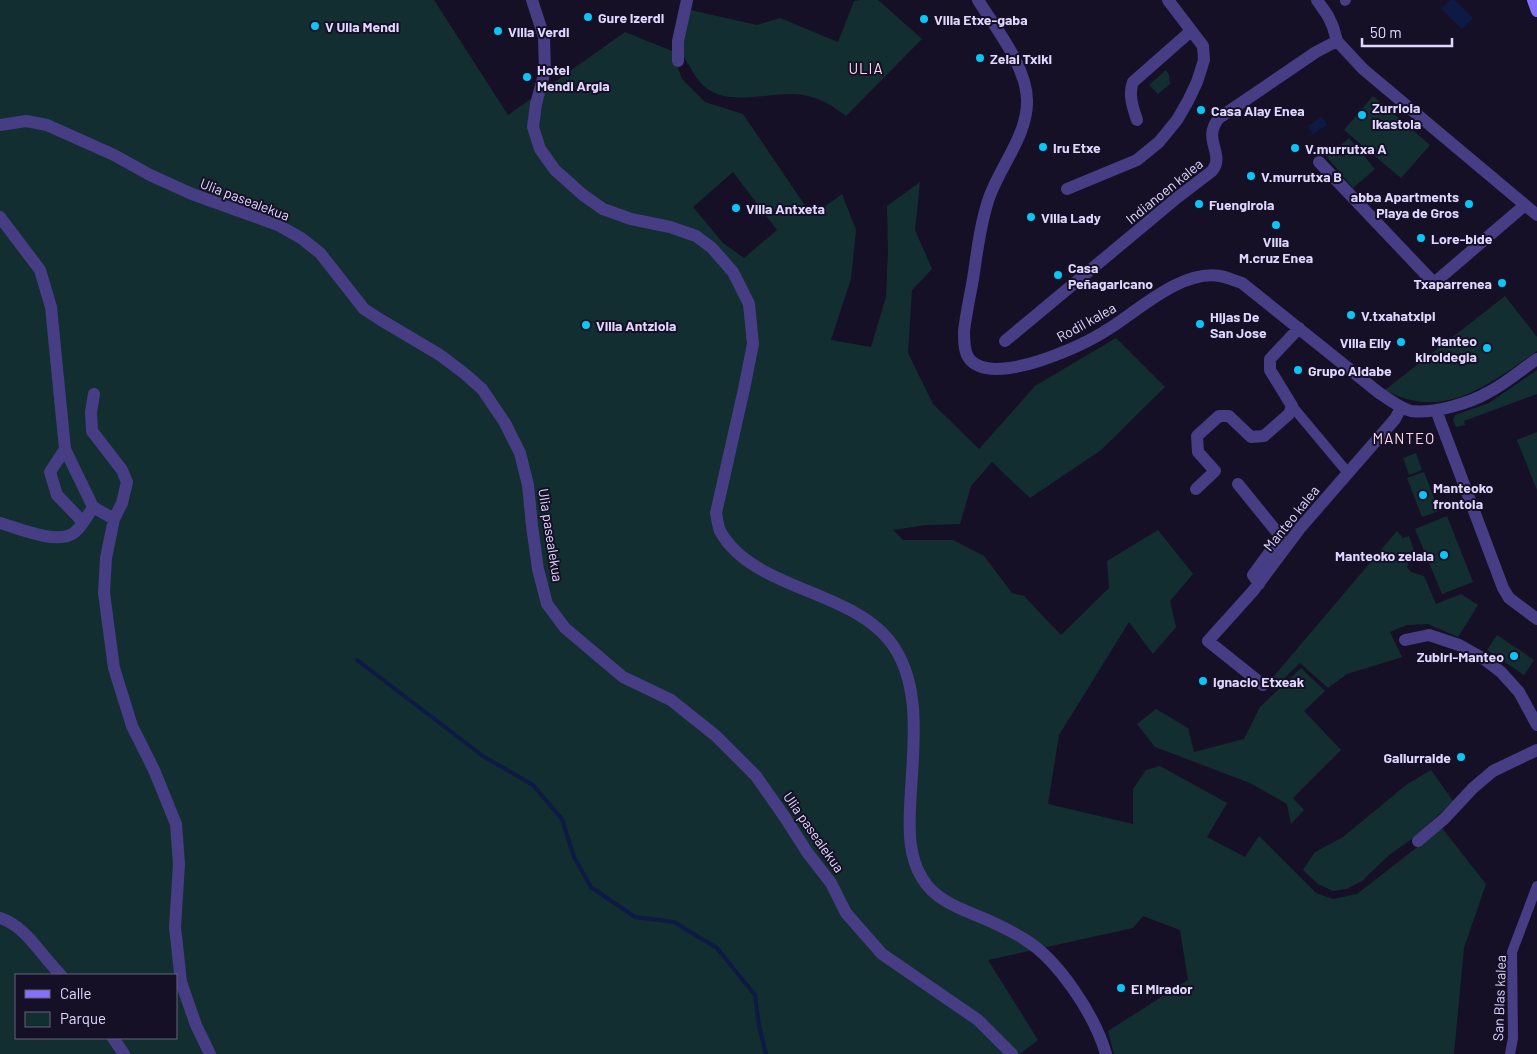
<svg xmlns="http://www.w3.org/2000/svg" width="1537" height="1054" font-family="Barlow,sans-serif">
<style>
.green{fill:#132e30;fill-rule:evenodd}
.water{fill:#0c1a44}
.lines{fill:none;stroke-linecap:round;stroke-linejoin:round}
.stream{stroke:#0c1a44;stroke-width:4}
.pedestrian{stroke:#473d84;stroke-width:10}
.minor{stroke:#473d84;stroke-width:12}
.secondary{stroke:#8371fb;stroke-width:12}
.poi-dot{fill:#09c6f7;stroke:#161026;stroke-width:2}
.labels{text-anchor:middle;dominant-baseline:central;stroke-width:4;stroke-linejoin:round;paint-order:stroke}
.poi-label{font-size:14px;font-weight:bold;fill:#e0d7fe;stroke:#161026;text-anchor:start}
.street-label{font-size:14px;fill:#e0d7fe;stroke:#161026}
.neighbourhood-label{font-size:15px;letter-spacing:1px;fill:#fed9ec;stroke:#161026}
</style>
<rect width="100%" height="100%" fill="#161026"/>
<!-- green -->
<path class="green" d="M0,0H434L508,115L625,32L672,51L682,79L705,102L743,114L812,216L842,194L856,230L851,279L831,340L871,347L886,297L888,250L887,206L920,182L915,230L932,269L912,290L908,353L933,404L979,449L1035,386L1116,338L1165,387L1101,450L1030,498L992,462L971,486L960,524L926,525L893,530L903,540H953L984,556L1012,593L1024,596L1061,635L1109,588L1107,561L1158,530L1193,574L1170,601L1176,627L1153,654L1129,622L1059,735L1048,804L1133,824V789L1146,770L1160,766L1227,803L1207,837L1245,857L1259,836L1316,893L1333,899L1357,894L1442,828L1486,884L1464,948L1454,1054H1114L1108,1031L1188,980L1180,930L1143,916L1133,928L988,960L1038,1040L1020,1054H0ZM733,172L777,230L744,258L723,243L693,207ZM16,975H176V1038H16Z
M860,0H878L922,39L846,116C831,104 815,95 794,94C759,93 715,112 693,72C690,66 683,58 683,52C683,38 688,23 690,10L757,25L780,18L838,42L854,1Z
M1166,70L1169,75L1170,84L1158,94L1149,85Z
M1373,96L1430,145L1401,178L1344,130Z
M1349,138L1375,169L1353,188L1327,157Z
M1505,296L1537,337V351C1489,384 1444,422 1385,390Z
M1537,370V394L1464,421L1465,425L1456,427L1453,420L1455,415L1489,403Z
M1537,432V490L1517,440Z
M1416,453L1422,470L1409,475L1403,458Z
M1424,472L1439,511L1422,517L1407,478Z
M1447,516L1473,582L1442,594L1415,529Z
M1397,531L1403,538L1409,536L1415,554L1410,556L1407,567L1411,572L1424,576L1436,604L1461,594L1478,605L1458,637L1428,624L1407,625L1390,632L1402,657L1347,674L1328,688L1300,663L1275,687L1269,682Z
M1497,635L1534,660L1524,675L1487,650Z
M1301,668L1325,691L1304,711L1341,750L1293,798L1304,810L1291,824L1287,804L1250,783L1155,747L1137,724L1156,709L1188,728L1194,752L1244,739L1260,707Z
M1431,770L1453,801L1416,836L1389,855L1362,881L1346,889L1333,891L1318,884L1303,870L1315,852L1343,837L1406,785Z"/>
<!-- water -->
<path class="water" d="M1450,0H1455L1473,18L1462,29L1441,9Z
M1322,117L1327,125L1313,134L1308,126Z"/>
<g class="lines">
<!-- stream -->
<path class="stream" d="M357,660L483,756L533,785L562,819L574,857L591,887L635,917L674,922L717,948L755,995L759,1026L766,1054"/>
<!-- pedestrian -->
<path class="pedestrian" d="M1345,1L1346,0
M1292,406L1348,473
M1510,1054L1513,1038L1512,952L1537,886"/>
<!-- minor -->
<path class="minor" d="M532,0L544,37L545,71L536,104L533,127L540,149L555,170L583,195L603,209L631,219L670,227L696,236L712,248L733,272L749,304L753,344L744,389L716,513C717,518 718,526 720,531C752,589 847,589 889,640C925,685 912,754 910,808C909,832 909,857 922,878C937,904 969,911 994,923C1004,928 1015,933 1024,939C1059,960 1095,1016 1106,1054
M978,0C996,29 1026,65 1027,100C1028,135 1000,166 989,198C980,224 977,253 973,279C970,296 966,314 964,331C964,340 964,350 968,357C981,377 1020,367 1039,361C1063,353 1089,342 1110,328C1140,309 1183,269 1220,276C1227,277 1235,281 1242,283L1378,392C1388,399 1399,408 1411,411C1434,414 1470,403 1489,392C1506,383 1521,370 1537,359
M1317,0L1328,16L1333,27L1337,41L1363,69L1537,215
M678,61V41L687,0
M1137,120C1133,108 1128,94 1133,82L1191,31
M0,125L26,121L47,125L114,155L150,175L192,194L278,225L301,238L320,253L364,309L381,320L440,355L465,374L482,389L505,423L520,453L528,485L532,526L538,569L547,604L565,628L623,677L671,700L716,736L756,776L786,819L807,852L831,883L846,913L882,954L978,1020L1012,1054
M1319,162L1434,283L1525,205
M1067,189L1137,160L1159,142L1177,120L1188,101L1197,82L1204,60L1203,46L1168,0
M0,217L40,270L51,307L65,449L93,507L114,519
M1005,341L1178,197L1212,171C1226,154 1201,140 1219,118L1316,52L1337,41
M94,394L91,412L92,431L122,470L127,482L122,503L114,519L106,558L104,593L114,668L132,726L154,770L176,824L179,864L175,927L181,982L196,1025L210,1054
M1436,410L1503,588L1509,598L1537,619
M65,449L50,472L57,495L83,522
M1238,484L1281,537L1253,575L1259,584
M1196,489L1215,471L1198,452L1197,436L1219,416H1229L1251,437L1264,436L1289,414L1292,406L1270,370V359L1299,328
M0,523C18,528 59,546 75,532C82,526 88,515 93,507
M1405,640L1429,635L1459,645L1484,659L1501,672L1519,692L1537,725
M1263,685L1208,641L1253,591L1301,527L1395,419L1401,408
M1418,841L1444,819L1473,788L1493,771L1537,750
M0,918C26,926 42,957 61,975
M113,1038L124,1054"/>
<!-- secondary -->
<path class="secondary" d="M1533,0L1537,11"/>
</g>
<!-- markers -->
<g class="poi-dot">
<circle cx="588" cy="17" r="5"/>
<circle cx="924" cy="19" r="5"/>
<circle cx="315" cy="26" r="5"/>
<circle cx="498" cy="31" r="5"/>
<circle cx="980" cy="58" r="5"/>
<circle cx="527" cy="77" r="5"/>
<circle cx="1201" cy="110" r="5"/>
<circle cx="1362" cy="115" r="5"/>
<circle cx="1043" cy="147" r="5"/>
<circle cx="1295" cy="148" r="5"/>
<circle cx="1251" cy="176" r="5"/>
<circle cx="1199" cy="204" r="5"/>
<circle cx="1469" cy="204" r="5"/>
<circle cx="736" cy="208" r="5"/>
<circle cx="1031" cy="217" r="5"/>
<circle cx="1276" cy="225" r="5"/>
<circle cx="1421" cy="238" r="5"/>
<circle cx="1058" cy="275" r="5"/>
<circle cx="1502" cy="283" r="5"/>
<circle cx="1351" cy="315" r="5"/>
<circle cx="1200" cy="324" r="5"/>
<circle cx="586" cy="325" r="5"/>
<circle cx="1401" cy="342" r="5"/>
<circle cx="1487" cy="348" r="5"/>
<circle cx="1298" cy="370" r="5"/>
<circle cx="1423" cy="495" r="5"/>
<circle cx="1444" cy="555" r="5"/>
<circle cx="1514" cy="656" r="5"/>
<circle cx="1203" cy="681" r="5"/>
<circle cx="1461" cy="757" r="5"/>
<circle cx="1121" cy="988" r="5"/>
</g>
<g class="labels">
<!-- poi labels -->
<g class="poi-label">
<text x="598" y="17">Gure Izerdi</text>
<text x="934" y="19">Villa Etxe-gaba</text>
<text x="325" y="26">V Ulia Mendi</text>
<text x="508" y="31">Villa Verdi</text>
<text x="990" y="58">Zelai Txiki</text>
<text x="537" y="69">Hotel<tspan x="537" dy="16">Mendi Argia</tspan></text>
<text x="1372" y="107">Zurriola<tspan x="1372" dy="16">Ikastola</tspan></text>
<text x="1211" y="110">Casa Alay Enea</text>
<text x="1053" y="147">Iru Etxe</text>
<text x="1305" y="148">V.murrutxa A</text>
<text x="1261" y="176">V.murrutxa B</text>
<text x="1459" y="196" text-anchor="end">abba Apartments<tspan x="1459" dy="16">Playa de Gros</tspan></text>
<text x="1209" y="204">Fuengirola</text>
<text x="746" y="208">Villa Antxeta</text>
<text x="1041" y="217">Villa Lady</text>
<text x="1431" y="238">Lore-bide</text>
<text x="1276" y="241" text-anchor="middle">Villa<tspan x="1276" dy="16">M.cruz Enea</tspan></text>
<text x="1068" y="267">Casa<tspan x="1068" dy="16">Peñagaricano</tspan></text>
<text x="1492" y="283" text-anchor="end">Txaparrenea</text>
<text x="1361" y="315">V.txahatxipi</text>
<text x="1210" y="316">Hijas De<tspan x="1210" dy="16">San Jose</tspan></text>
<text x="596" y="325">Villa Antziola</text>
<text x="1477" y="340" text-anchor="end">Manteo<tspan x="1477" dy="16">kiroldegia</tspan></text>
<text x="1391" y="342" text-anchor="end">Villa Elly</text>
<text x="1308" y="370">Grupo Aldabe</text>
<text x="1433" y="487">Manteoko<tspan x="1433" dy="16">frontoia</tspan></text>
<text x="1434" y="555" text-anchor="end">Manteoko zelaia</text>
<text x="1504" y="656" text-anchor="end">Zubiri-Manteo</text>
<text x="1213" y="681">Ignacio Etxeak</text>
<text x="1451" y="757" text-anchor="end">Gallurralde</text>
<text x="1131" y="988">El Mirador</text>
</g>
<!-- street labels -->
<g class="street-label">
<text transform="translate(1164 191) rotate(-39)">Indianoen kalea</text>
<text transform="translate(245 199) rotate(21)">Ulia pasealekua</text>
<text transform="translate(1086 322) rotate(-29)">Rodil kalea</text>
<text transform="translate(1291 518) rotate(-51)">Manteo kalea</text>
<text transform="translate(551 535) rotate(81)">Ulia pasealekua</text>
<text transform="translate(814 832) rotate(55)">Ulia pasealekua</text>
<text transform="translate(1499 998) rotate(-88)">San Blas kalea</text>
</g>
<!-- neighbourhood labels -->
<g class="neighbourhood-label">
<text x="866" y="68">ULIA</text>
<text x="1404" y="438">MANTEO</text>
</g>
</g>
<!-- legend -->
<rect x="15" y="974" width="162" height="65" fill="#161026" stroke="#67607c"/>
<rect x="25" y="990" width="25" height="8" fill="#8371fb" stroke="#67607c"/>
<text x="60" y="999" font-size="15" fill="#e0d7fe">Calle</text>
<rect x="25" y="1012" width="25" height="15" fill="#132e30" stroke="#67607c"/>
<text x="60" y="1024" font-size="15" fill="#e0d7fe">Parque</text>
<!-- scale -->
<path d="M1362 38v8h90v-8" fill="none" stroke="#e0d7fe" stroke-width="2.5"/>
<text x="1370" y="38" font-size="15" fill="#e0d7fe" stroke="#161026" stroke-width="4" paint-order="stroke">50 m</text>
</svg>
